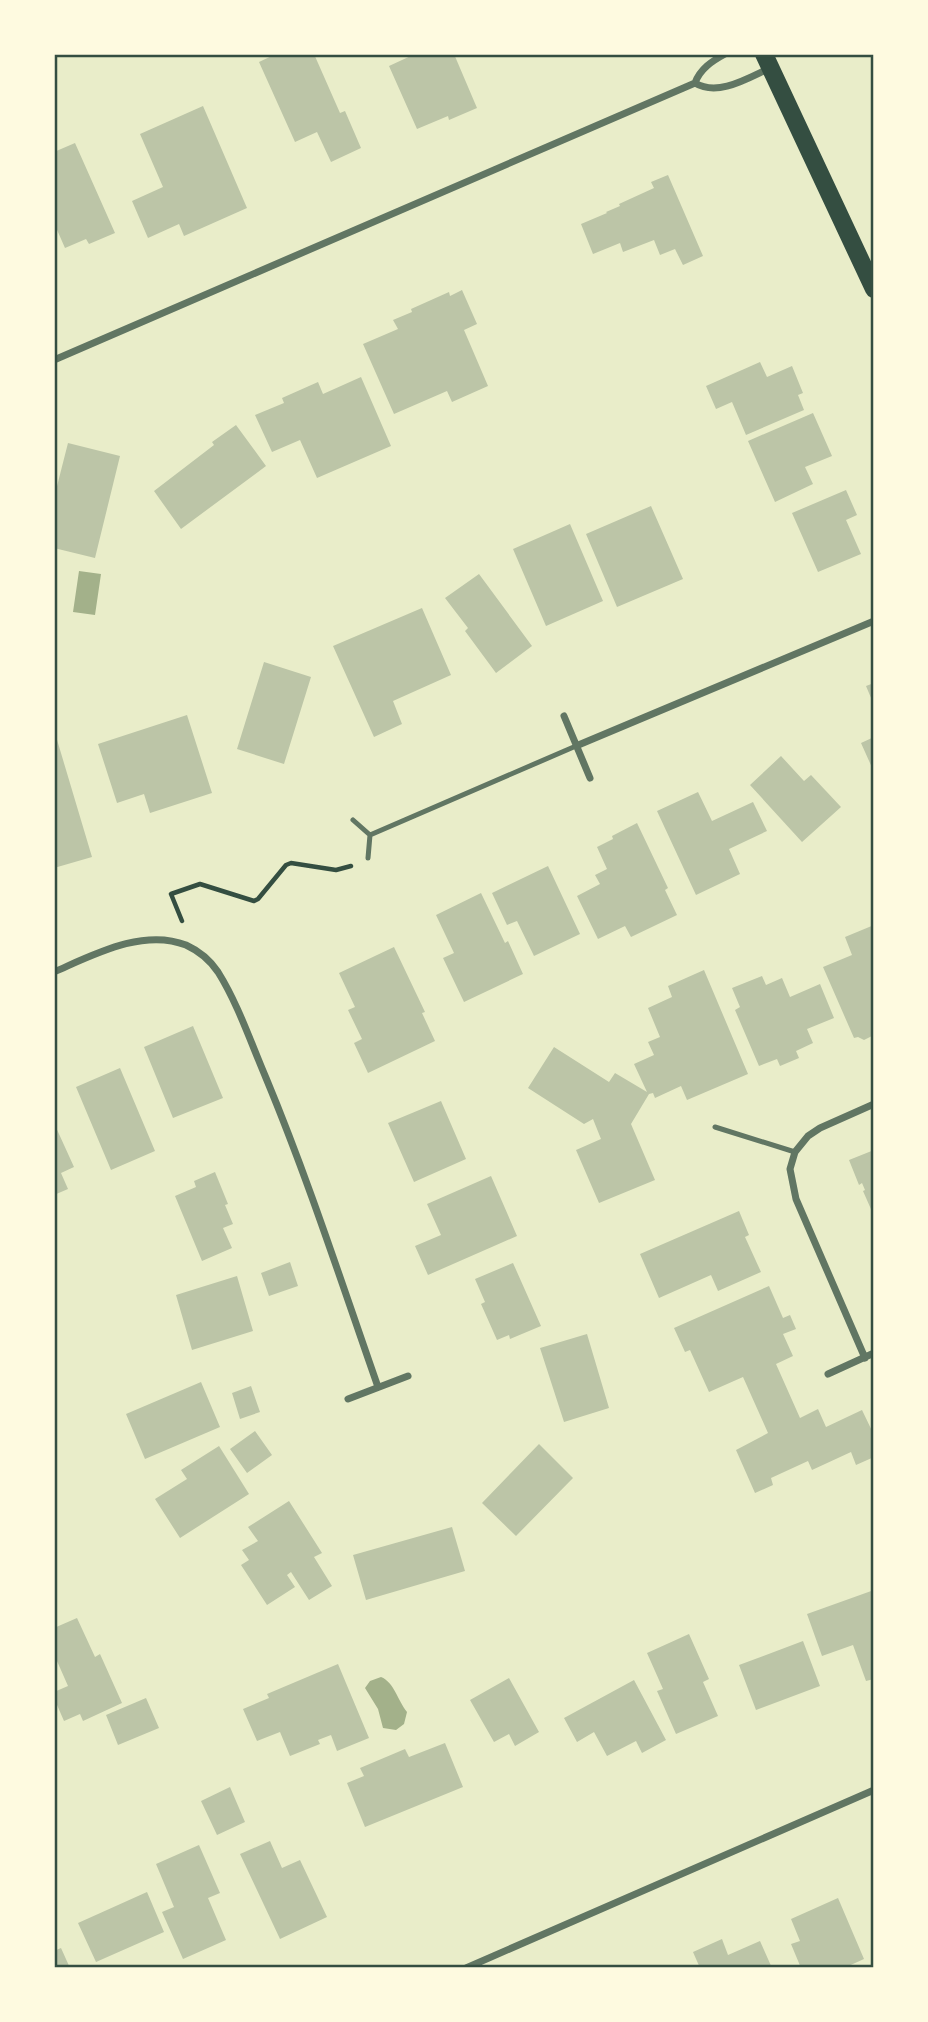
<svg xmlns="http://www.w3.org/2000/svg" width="928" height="2022" font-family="Rubik,sans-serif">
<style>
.water{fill:#a3b18a}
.building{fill:#bcc5a7}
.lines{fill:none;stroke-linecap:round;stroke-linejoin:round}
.path{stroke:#344e41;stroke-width:4.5}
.service{stroke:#617663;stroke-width:5}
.minor{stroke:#617663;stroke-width:7}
.primary{stroke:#344e41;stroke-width:18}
.neatline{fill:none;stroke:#344e41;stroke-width:2.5}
</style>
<rect width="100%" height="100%" fill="#e9edc9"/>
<!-- water -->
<path class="water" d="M79,571L101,574L95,615L73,612Z
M381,1677C394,1682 398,1701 407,1712L404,1724L396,1730L383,1728L378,1709L365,1688L370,1681Z"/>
<!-- building -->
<path class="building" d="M276,54H314L340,113L345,111L361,148L331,162L317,132L295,142L259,62Z
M415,54H454L477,108L449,120L448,116L417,129L389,66Z
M203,106L247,208L184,236L179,224L148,238L132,201L163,187L140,134Z
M75,143L115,233L89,244L86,239L65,248L54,223V152Z
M668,175L703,256L683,265L675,249L660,255L654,240L623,252L620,243L593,254L581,224L607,213L606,212L620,206L619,204L654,188L651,182Z
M462,290L477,324L464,330L488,386L452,402L447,391L394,414L363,344L398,329L393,320L412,312L411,309L449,292L450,296Z
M760,362L767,377L792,366L803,393L798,395L804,410L746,435L732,402L716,409L706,386Z
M361,377L391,446L317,478L300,440L272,452L255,415L284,403L282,398L318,382L323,394Z
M813,413L832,456L805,467L813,484L775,502L748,441Z
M236,425L266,466L181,529L154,491L214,445L212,442Z
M68,443L120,456L95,558L54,548V498Z
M846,490L857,515L846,520L861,554L818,572L792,513Z
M651,506L683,579L617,607L586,534Z
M570,524L603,601L546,626L513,549Z
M479,574L532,646L496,673L465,631L468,628L445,598Z
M422,608L451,675L393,701L402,724L374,737L333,646Z
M264,662L311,677L284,764L237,749Z
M874,683V705L866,686Z
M187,715L212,793L150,813L144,794L117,803L98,744Z
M55,733L92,857L54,868V734Z
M874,737V772L861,743Z
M781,756L804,781L811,775L841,807L802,842L750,785Z
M698,792L712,821L753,802L767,831L729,849L740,874L696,895L657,811Z
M637,823L668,888L665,890L677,915L631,937L625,926L598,939L577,896L600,884L595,875L607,869L597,847L613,839L612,836Z
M548,866L580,934L534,956L517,921L507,925L492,893Z
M481,893L505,943L508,941L523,974L464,1002L443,958L454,953L436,915Z
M874,925V1035L864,1040L858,1037L854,1038L823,967L852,955L845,937Z
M394,947L425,1012L422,1013L435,1041L368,1073L354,1043L362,1039L348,1010L355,1007L339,973Z
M704,970L748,1074L687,1100L681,1086L655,1098L653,1093L649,1094L631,1124L655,1180L599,1203L576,1150L601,1139L593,1119L584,1124L528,1088L554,1047L609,1082L615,1073L647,1092L634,1064L654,1055L648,1042L660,1037L648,1008L672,997L668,986Z
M762,976L766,985L782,978L790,997L820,984L834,1018L807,1029L813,1043L796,1051L799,1058L780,1066L777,1059L759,1066L735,1010L740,1007L732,988Z
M193,1026L223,1098L173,1118L144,1047Z
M120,1068L155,1151L111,1170L76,1087Z
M441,1101L466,1159L414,1182L388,1123Z
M54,1123L74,1167L61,1173L68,1189L54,1195Z
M874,1150V1216L863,1191L865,1190L862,1183L859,1185L849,1160Z
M215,1172L228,1204L225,1205L233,1224L223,1228L232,1248L202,1261L175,1196L196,1187L194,1181Z
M491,1176L517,1236L428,1275L415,1246L441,1235L427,1204Z
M739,1211L749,1235L745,1237L761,1272L718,1291L711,1275L659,1298L640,1254Z
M290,1262L298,1286L269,1296L261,1273Z
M513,1263L541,1326L510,1339L509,1335L497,1340L481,1304L485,1302L475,1279Z
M237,1276L253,1331L192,1350L176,1295Z
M769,1286L783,1318L790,1315L796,1329L783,1334L793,1356L776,1364L800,1418L818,1409L826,1427L862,1410L874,1435V1457L856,1465L851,1452L812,1470L808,1461L771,1478L773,1485L755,1493L736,1450L768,1433L743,1377L709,1392L690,1350L685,1352L674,1328Z
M587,1334L609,1408L564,1422L540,1348Z
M201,1382L220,1427L145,1459L126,1414Z
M251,1386L260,1412L240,1419L232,1393Z
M255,1431L272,1455L247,1473L230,1449Z
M539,1444L573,1478L516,1536L482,1503Z
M219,1446L249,1494L180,1538L155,1499L187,1479L181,1470Z
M289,1501L322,1553L314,1557L332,1586L309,1600L291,1572L287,1575L295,1587L267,1605L241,1565L249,1560L242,1550L258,1541L248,1527Z
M452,1527L465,1571L366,1600L353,1555Z
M874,1590V1679L866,1681L853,1645L822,1656L807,1614Z
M77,1618L95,1657L100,1654L122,1703L83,1721L80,1714L64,1721L54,1698V1692L68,1686L57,1661L54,1662V1628Z
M689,1634L709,1679L703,1682L718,1716L676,1734L657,1691L663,1689L647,1653Z
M803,1641L820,1686L756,1710L739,1665Z
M338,1664L369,1738L337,1751L331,1735L318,1740L320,1744L290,1756L280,1732L257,1741L243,1709L269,1698L267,1694Z
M509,1678L539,1732L515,1746L509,1734L494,1742L470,1700Z
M634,1680L666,1740L642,1753L636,1741L607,1756L594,1732L577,1742L564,1718Z
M146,1698L159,1728L118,1745L106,1715Z
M445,1743L463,1787L365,1827L347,1783L364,1776L360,1768L405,1749L409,1757Z
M230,1787L245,1822L217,1835L201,1801Z
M270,1841L282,1868L300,1860L327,1917L280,1939L240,1854Z
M199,1845L220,1893L208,1898L226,1940L183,1959L162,1912L174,1907L156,1864Z
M147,1892L164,1932L96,1962L78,1923Z
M838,1898L864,1959L844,1968H801L791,1944L800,1941L791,1919Z
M722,1939L728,1955L760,1941L772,1968H700L693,1952Z
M61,1948L70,1968H54V1951Z"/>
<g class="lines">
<!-- path -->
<path class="path" d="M182,921L171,894L200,884L254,901L258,899L286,865L291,863L336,870L351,866"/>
<!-- service -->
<path class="service" d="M353,820L370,835
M368,858L370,835L576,746
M715,1127L795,1152"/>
<!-- minor -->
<path class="minor" d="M695,83C718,97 748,78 770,68
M54,360L695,83C700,69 712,61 725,54
M564,716L590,778
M576,746L874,621
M54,972C93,955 143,928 186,945C199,951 210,960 218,972C238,1004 251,1043 266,1078C308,1179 342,1284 378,1387
M865,1358L796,1199L790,1169L795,1152L808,1136L820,1128L874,1104
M828,1374L874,1353
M348,1399L408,1376
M466,1968L874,1790"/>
<!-- primary -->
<path class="primary" d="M764,54L874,289"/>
</g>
<!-- border -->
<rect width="928" height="2022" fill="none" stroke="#fefae0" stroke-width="112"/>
<rect x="56" y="56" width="816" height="1910" class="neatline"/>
</svg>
